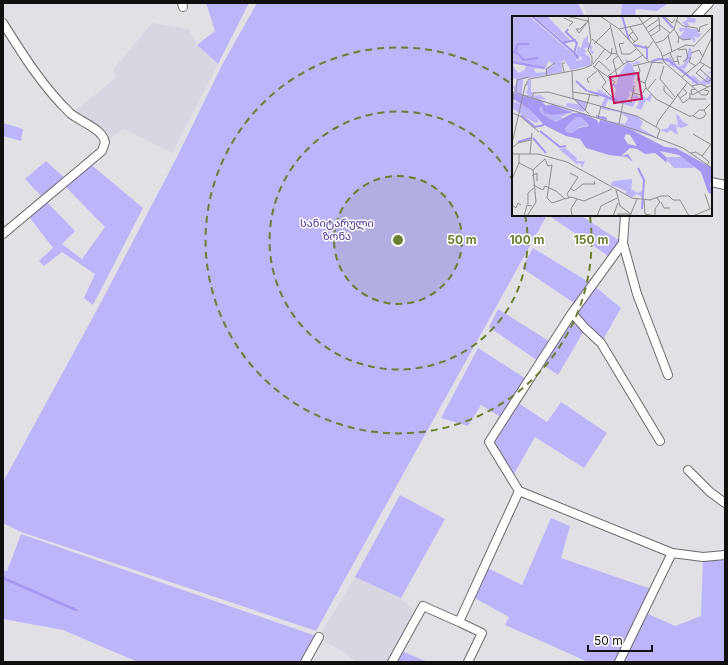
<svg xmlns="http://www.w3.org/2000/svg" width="728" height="665" font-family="Inter,'Noto Sans Georgian',sans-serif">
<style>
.built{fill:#d7d6e1}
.green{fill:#bdb5fa;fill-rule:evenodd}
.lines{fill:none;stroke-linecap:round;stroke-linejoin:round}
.stream{stroke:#a597f2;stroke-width:2.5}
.minor-casing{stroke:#6a6a6d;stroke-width:10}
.minor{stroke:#fff;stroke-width:8}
.ring{fill:none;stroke:#6a7f2f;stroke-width:2;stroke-dasharray:7 5}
.labels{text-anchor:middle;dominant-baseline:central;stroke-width:3;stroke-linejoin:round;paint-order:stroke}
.park-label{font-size:11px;fill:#492d94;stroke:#fff}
.inset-river{fill:none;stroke:#a597f2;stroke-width:2}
.inset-road{fill:none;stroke:#8d8d90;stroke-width:1}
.view{fill:#c2185b;fill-opacity:0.15;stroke:#c2185b;stroke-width:2}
.inset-edge{fill:none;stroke:#101011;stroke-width:2}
.centre{fill:#6a7f2f;stroke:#fff;stroke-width:2}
.ring-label{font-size:12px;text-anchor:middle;font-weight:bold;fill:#6a7f2f;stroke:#fff;stroke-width:3;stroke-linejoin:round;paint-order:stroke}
</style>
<rect width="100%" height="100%" fill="#e1e1e5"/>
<!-- built -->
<path class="built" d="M582,3H622L621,17H588Z
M152,23L188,29L197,45L218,64L172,153L124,129L105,142L71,114L116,78L113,70Z
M355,577L401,598L418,615L392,662H358L319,637Z"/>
<!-- green -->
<path class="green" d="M206,3H249L218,64L197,45L215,31Z
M257,3H578L585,17H513V215H547L316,631L21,532L3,523V482L99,306L177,157L222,65Z
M622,3H666L667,4L657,11L636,9L635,17H621Z
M3,123L23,129L21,141L3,136Z
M46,161L67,180L88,162L143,208L93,305L84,298L95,274L62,252L44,266L39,261L53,248L27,214L44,199L25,179ZM63,184L105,227L82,259L62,244L75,231L44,199Z
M552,215H580L623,243L611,258L551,217Z
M533,248L592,284L621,308L601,343L585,329L558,375L489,327L498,309L552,343L577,305L522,268Z
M478,348L528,380L502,418L481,405L468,426L441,418Z
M561,402L607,433L584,468L535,437L511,479L492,444L520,404L547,422Z
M400,495L445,519L401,598L355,577Z
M551,518L570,526L561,558L654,590L644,612L675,626L701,616L703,557L725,555V662H588L505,625L509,617L471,596L484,566L522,585Z
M21,534L319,637L305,662H138L63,630L3,619V570L7,571Z
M399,650L428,662H392Z"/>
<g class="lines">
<!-- stream -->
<path class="stream" d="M3,578L76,610"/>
<!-- minor casing -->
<g class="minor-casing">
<path id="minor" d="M182,3L183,7
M696,17L709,3
M3,23C23,55 43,87 70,113C80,122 102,128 105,142L102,151L3,234
M711,182L725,185
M625,215L623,243L637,294L668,375
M623,243L572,313L585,328L601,343L660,441
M572,313L489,442L519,491L672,553L703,557L725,555
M688,470L710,492L725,503
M305,662L319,637
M392,662L423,606L459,622
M468,662L482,633L459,622L519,491
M619,662L672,553"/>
</g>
<!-- minor -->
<use href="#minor" class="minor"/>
</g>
<!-- distance rings -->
<circle cx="398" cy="240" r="64" fill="#6a7f2f" fill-opacity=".12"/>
<g class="ring">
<circle cx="398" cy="240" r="64"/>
<path d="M525 215A129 129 0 1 1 513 181"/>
<path d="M590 216A193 193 0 1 1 513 85"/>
</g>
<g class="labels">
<!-- park labels -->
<g class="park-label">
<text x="337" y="223">სანიტარული<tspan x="337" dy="13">ზონა</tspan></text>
</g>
</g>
<!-- overview -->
<g transform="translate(512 16)">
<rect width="200" height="200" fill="#e1e1e5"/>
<path d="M0,0H17L62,39L65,45L71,43L64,36L66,30L69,32L72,22L73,23L76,19V26L81,31L79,34L83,37L79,38L77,31L72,33L75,36L72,37L78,41L79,49L59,54L52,44L49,46L50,56L11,63L10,78L18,81L12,79H17L12,75L15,76L16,70L13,69L19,63V76H24L21,78L19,80L28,79L35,84L26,82L53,91L55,87L66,88L63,83L75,86L72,96L28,83L33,87H31L0,77L3,76L0,69L3,70L5,64L0,61V48L6,57L13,54L14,50L0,47ZM37,45L42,49L34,53V56L24,57L21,52H17L33,53ZM22,0H35L59,25L52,26ZM173,0L184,3L183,7L175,6L177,9L175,12L188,14L186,17L190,18L186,22L181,20L184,24L182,26L179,25H182L180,23L171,24L168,21L173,14L168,16L167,12H173L174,10L170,7L176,3ZM177,32H179L180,39L173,53L169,52L172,54L179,61L188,53L194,59L200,54L199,57L190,61L193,59L188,53L181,59L189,66L196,60L200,63L198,68L192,69L183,65L180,69L181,63L174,59L172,55L171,58L169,53L161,48L162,52L159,49L157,51L158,46H154L153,43L158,41L166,51L172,48ZM112,41L119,48L127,45L128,47L120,49L124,58L121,66L124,67L120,68L124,70L119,72L124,74L121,77L117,75L118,79L113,86L119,84L120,87L124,84L121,91L96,84L93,91L125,100L131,106L128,112L146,122L89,105L88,103L113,108L116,102L107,96L88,93L93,81L76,75L83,77L87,75L84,72L89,75L91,73L90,77L94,76V79L97,78L95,81L102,83L104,73L100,68H105L106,60L115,47ZM122,78L128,82L130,78L134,83L138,78L140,79L138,86L134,84L129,94L124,92L128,84L120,82ZM5,86L18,94L26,103V106L23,107L0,92L1,87ZM29,88L32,96L37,99L49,97L56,99L49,100L51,103L44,106L30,98L27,94ZM40,88L62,95L59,97L53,95L55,96L38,97L32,95L31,90ZM164,98L168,101L167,104L169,102L170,105L177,109L169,112L164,110L166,119L158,114L155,117L148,114L156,112L158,108L166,109ZM64,101L70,102L76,110L68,111L60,117L54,116L53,112ZM53,132L65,142L64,145H73L70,152L69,148L65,147L67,150L47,133ZM152,141H169L179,147L182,152H162ZM120,163V168L117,171L120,169L119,173L126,177L130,175V181L125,178L120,181L114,178V175L99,169L101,165Z" fill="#bdb5fa" fill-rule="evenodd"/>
<path d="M0,77L29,85L34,90L41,89L60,97L39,99L32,97L29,89L27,94L30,98L44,106L61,97H71L85,104L87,108L88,104L118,113L153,131L164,132L200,152V169L198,167L200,179L196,176L189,156L167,139L148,135L154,141L155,147L143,137L133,138L125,133L118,132L109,140L116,138L121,146L115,141L97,139L74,132L68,123L54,120L32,109L18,94L0,82ZM64,101L70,102L77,110L67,112L60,117L54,116L53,112ZM114,118L118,119L125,130L116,128L112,122Z" fill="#a597f2" fill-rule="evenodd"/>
<path class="inset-river" d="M20,0L67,41M110,0L117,24M150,0L161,12M56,13L54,16L65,27L62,37L66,43L65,39M50,27L64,24M122,29L135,32V43M3,35L6,28H17M0,36H4L12,44L26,42M0,46L33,52M139,46L146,43L156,44L186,68M64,65L75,75M76,75L105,84M9,99L23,111L32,109M84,100L95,103L90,101M28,115L48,131L54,130M21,122L34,137M6,126L19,122M126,152L132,164L130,193"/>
<path class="inset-road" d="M54,0L76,5M88,0L107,13L137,46L151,47M126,0L149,36L152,46L190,79H195L197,75L192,74M153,1L160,7L163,3M52,2L61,6L57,10M164,4L171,10L185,12L187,16M76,5L68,13H64L67,17L76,5M98,8L105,38L112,49M148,9L158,17M118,11L126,23L121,27M134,12L147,3L146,0M107,13L130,8L141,0M162,13L167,21L166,27M121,16L117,19L123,26M137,16L148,8M187,16L188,11L196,8M156,19L160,36M139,20L148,14L147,3M167,21L171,24L179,23M80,23L98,37L105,38M112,27L107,28L110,38H118L124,33M144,27L152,24L162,13L166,0M82,28L98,12M133,30L136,32L141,25M166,34L174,33L176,42L171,46M158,37L162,46L166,45M179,37L187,34L191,41M151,40L174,29L182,30L200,11M179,41L177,46L184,50M94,44L99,39L100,32M188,46L200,53M81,48L93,33M126,49L128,55L125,64L133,67M167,49L165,40L170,41M192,49L184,57L195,66L200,63M81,50L103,66L100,70M121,50L137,46M152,50L148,63L163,81M82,51L87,45L98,55M85,53L94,66L90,71L100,81M188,53L199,63M60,55L61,82L77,98M52,56L50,47H53M35,59L34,53L43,47M96,60L116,45L120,46L131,39M105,60L101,44L106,40M170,61L188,46L200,21M5,64L4,77L124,114L171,132L200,152M5,64L17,61M77,67L75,63L85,55M152,70V75L161,83M180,70L188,68L196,71M134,72L144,83L177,100H181M134,72L133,67L140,47M183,73L179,74L180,79L200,69M135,74L144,63M61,76L87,80M121,77L129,79L134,72M178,77V83H194M165,78L171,87L178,82M20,81L22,77L36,76L125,100L144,111M168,82L175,77L171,72M119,87L122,70M192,94H187L181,100L187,103L192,101L194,98L192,94L198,88M73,95L78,78M0,97L8,100L27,116M0,97L2,75M86,102L89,90M107,108L111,87M181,118L198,128M145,122L148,114L144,111L147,104L175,67M0,128L13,70L17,63L70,53L80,49V41L76,34L79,25L76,0M0,132L6,127L19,124M179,137L184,136L190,140M0,138H26L55,146L120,182L138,184L149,180H157L161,184H168L177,200M7,138V147L21,154L24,186L15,200M18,138L20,117M33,143L36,150L40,149L35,182L40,187L52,183M195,149L197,146L190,140L200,127M21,154L33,143M20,160L25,157V165M0,163L7,147M21,169L31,174L33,170L44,175L53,183L59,181L72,185L100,173M58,172L62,175L71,168H83L82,165M104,174L108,190L119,198M193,178L198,193M57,182L55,178L66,161L58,157M132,184L133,198L143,200M149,186L152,192H158M16,188V177L22,172M0,189L4,192L6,187L9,189M143,199V193L148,186L145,182M12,200L15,189L20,190M60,200L59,193L65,183M85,200L89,190L105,182M101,200L106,187M106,200V198H119M118,200L125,183M181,200L200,192"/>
<path class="view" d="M126,57L130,83L102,87L98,61Z"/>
<rect width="200" height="200" class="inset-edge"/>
</g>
<circle cx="398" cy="240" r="6" class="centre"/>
<g class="ring-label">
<text x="462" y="244">50 m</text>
<text x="527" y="244">100 m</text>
<text x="591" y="244">150 m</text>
</g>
<!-- border -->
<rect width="728" height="665" fill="none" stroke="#101011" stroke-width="8"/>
<!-- scale -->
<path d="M588 645v6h64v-6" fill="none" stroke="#101011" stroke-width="2"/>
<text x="594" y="645" font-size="12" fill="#101011" stroke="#ffffff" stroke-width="3" paint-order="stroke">50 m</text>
</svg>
